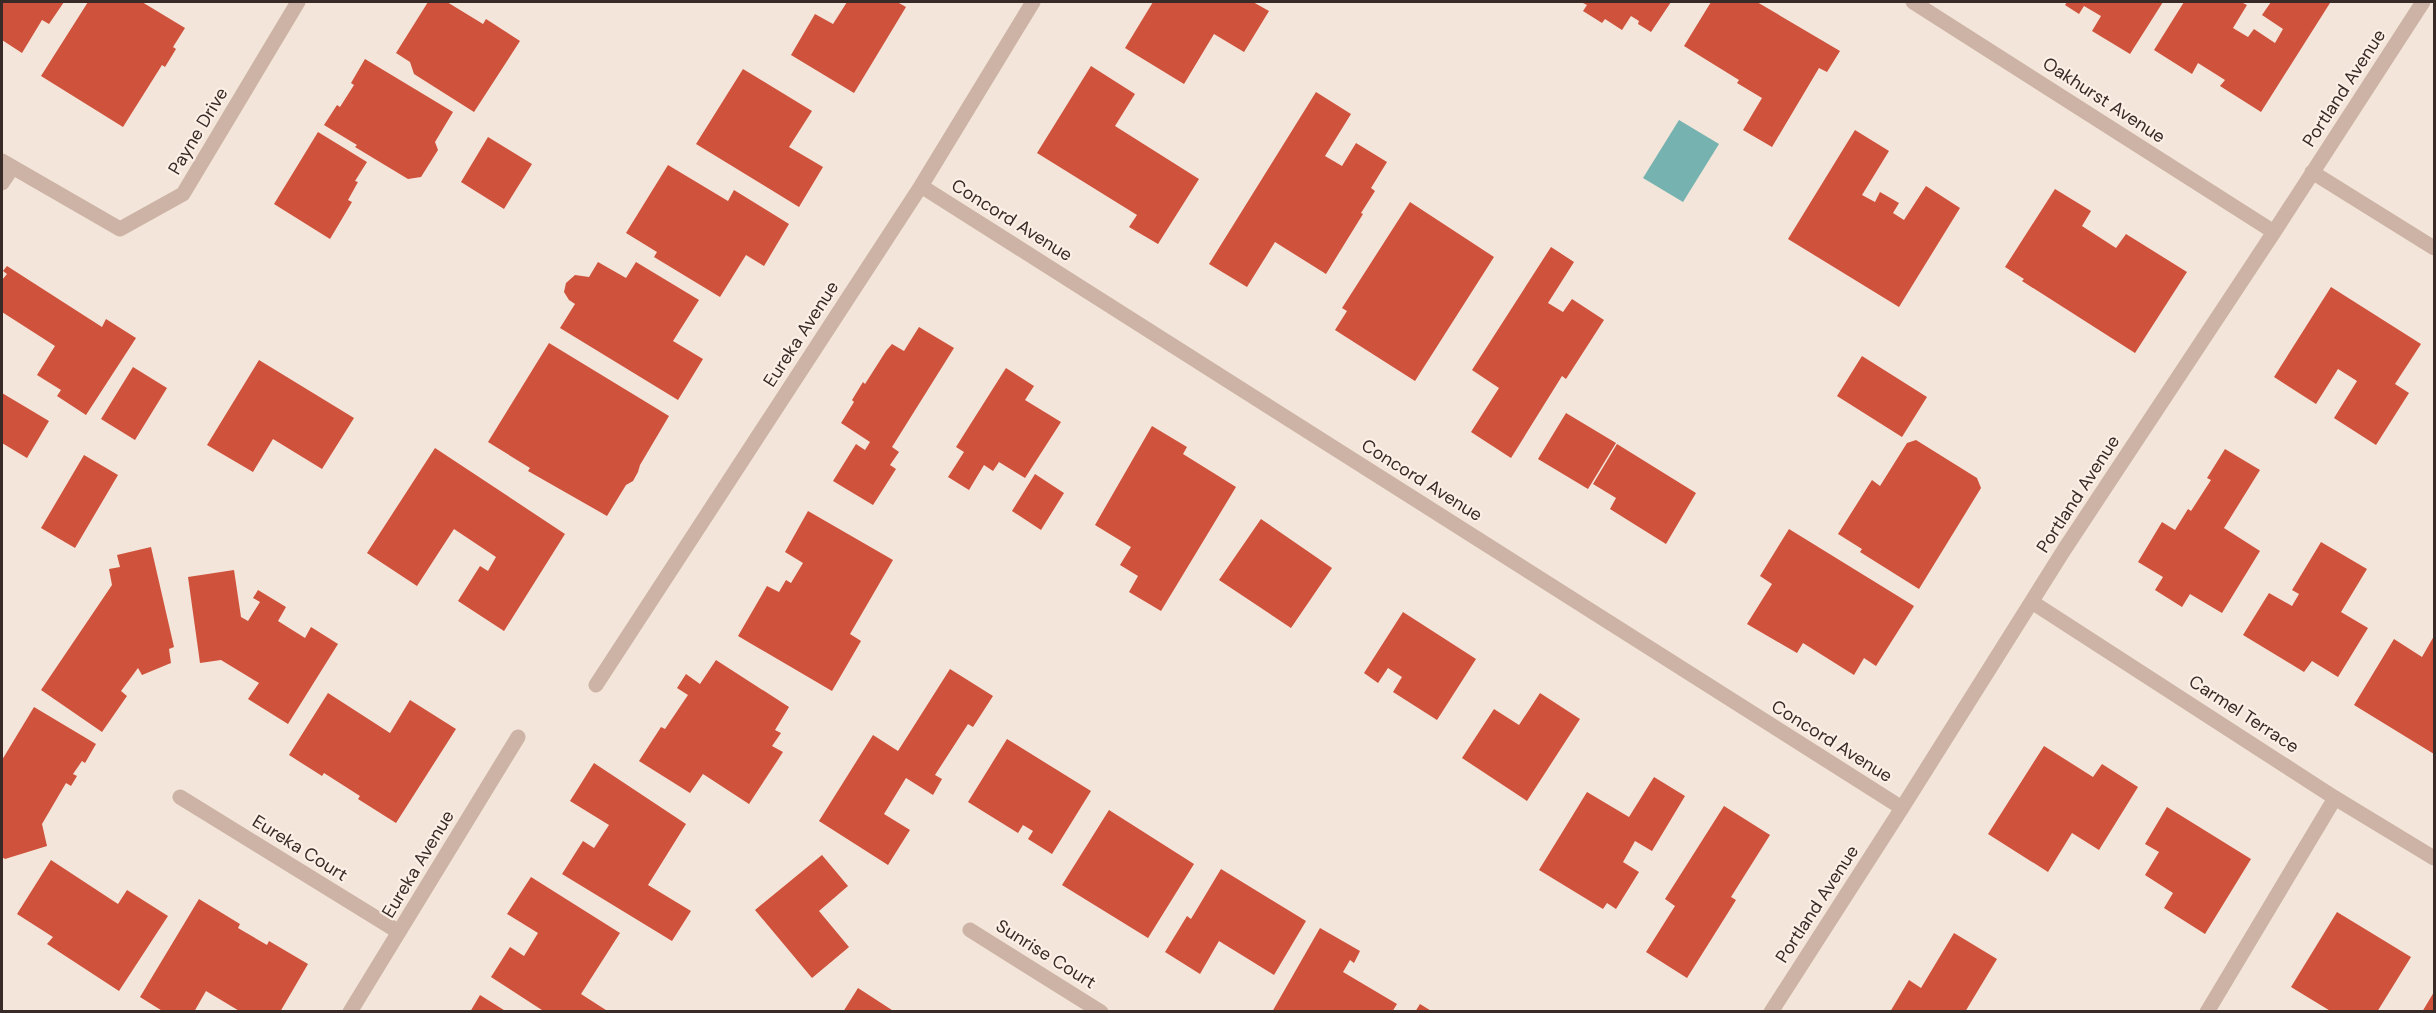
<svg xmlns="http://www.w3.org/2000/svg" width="2436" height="1013" font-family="'DM Sans',sans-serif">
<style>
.water{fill:#76b3b0}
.building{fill:#cf523c}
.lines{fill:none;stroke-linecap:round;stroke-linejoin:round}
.service{stroke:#ccb3a5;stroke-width:15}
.minor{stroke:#ccb3a5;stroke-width:15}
.labels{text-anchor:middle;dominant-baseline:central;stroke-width:4.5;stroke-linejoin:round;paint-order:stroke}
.street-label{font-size:18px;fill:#372a27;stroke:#fbefe6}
</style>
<rect width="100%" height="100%" fill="#f3e5d9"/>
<!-- water -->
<path class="water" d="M1679,120L1719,144L1683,202L1643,178Z"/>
<!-- building -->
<path class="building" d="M2,2H64L49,24L42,20L22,53L2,40Z
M88,2H142L185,28L173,47L176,49L165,67L162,65L123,127L41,76Z
M428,2H447L483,24L486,19L520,41L474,112L414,74L410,62L396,53Z
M847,2H900L899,3L906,7L854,93L791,55L815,14L833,24Z
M1153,2H1253L1269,11L1244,52L1214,34L1184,84L1125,48Z
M1581,2H1671L1651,32L1638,24L1639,21L1631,16L1622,30L1605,19L1602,23L1583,11L1587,5Z
M1711,2H1757L1840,51L1827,72L1819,68L1772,147L1743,130L1762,98L1737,83L1739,80L1684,46Z
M2067,2H2163L2130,54L2092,31L2101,16L2084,6L2079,14L2065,5Z
M2184,2H2241L2247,5L2233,28L2248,37L2254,29L2275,43L2283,29L2262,15L2271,2L2330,3L2261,112L2220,86L2225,80L2198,63L2192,74L2154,50Z
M365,59L453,112L435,142L438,150L421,177L408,179L355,147L357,145L324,125L337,105L340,107L354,85L351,83Z
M1091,66L1135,94L1115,126L1199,179L1158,244L1129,227L1137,215L1037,153Z
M743,69L812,111L789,147L823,167L799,207L696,144Z
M1316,92L1351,114L1325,156L1342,166L1356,143L1387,162L1371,188L1375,191L1361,213L1363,214L1326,274L1275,242L1247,287L1209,264Z
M1855,130L1889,151L1862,195L1875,202L1880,192L1899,203L1893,213L1904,220L1926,186L1960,208L1899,307L1788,239Z
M318,132L367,162L355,181L358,182L348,200L352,202L330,239L274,204Z
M488,137L532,164L504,209L461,182Z
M668,165L728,201L734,190L789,224L764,266L746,255L720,297L654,257L657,252L626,233Z
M2055,189L2091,211L2082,226L2116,248L2126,234L2187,272L2135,353L2022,281L2024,279L2005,267Z
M1410,202L1494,257L1415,381L1335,330L1347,311L1342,308Z
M1551,247L1574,262L1548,303L1563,312L1572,299L1604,320L1566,379L1562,376L1511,458L1471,432L1499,388L1472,370Z
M598,262L626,278L636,262L699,300L673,341L703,359L678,400L560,328L575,304L569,300L564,292L566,283L575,275L589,277Z
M7,266L102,327L106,319L136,338L86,415L57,396L61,390L37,375L55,346L2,312V280L7,274L3,271Z
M2331,287L2421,344L2395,384L2409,393L2376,445L2334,418L2357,381L2338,369L2316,404L2274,377Z
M919,327L954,348L892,447L899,452L890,465L896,469L873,505L833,481L856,444L865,450L870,442L841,423L854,402L852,400L863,382L865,384L886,351L892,344L904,351Z
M549,343L669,416L640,465L638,472L633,481L626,485L607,516L528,471L530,468L488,442Z
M1862,356L1927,397L1902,437L1837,396Z
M259,360L354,418L322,469L273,439L253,472L207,445Z
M133,367L167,388L135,440L101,419Z
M1006,368L1034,386L1025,400L1061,422L1025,478L999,462L993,471L984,465L969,490L948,477L964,452L956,447Z
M2,393L49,421L27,458L2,443Z
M1566,413L1616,443L1588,489L1538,459Z
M1152,426L1187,447L1183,454L1236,487L1161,611L1129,592L1138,576L1120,565L1131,547L1095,525Z
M1916,440L1977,478L1981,488L1919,589L1860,552L1862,549L1838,534L1872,480L1880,486L1907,443Z
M1617,444L1696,493L1666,544L1610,509L1616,498L1593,484Z
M435,448L565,534L504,631L458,601L480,566L488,571L496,557L454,529L417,586L367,553Z
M2225,449L2260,470L2224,528L2260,551L2222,613L2190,594L2182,607L2155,590L2163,577L2138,562L2162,522L2175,530L2188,509L2191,511L2211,480L2207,478Z
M84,455L118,475L75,548L41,528Z
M1035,474L1064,493L1041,530L1012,511Z
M808,511L893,560L850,634L861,641L832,691L738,636L767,586L779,592L786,580L791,583L803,563L785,552Z
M1261,519L1332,568L1291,628L1219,580Z
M1789,529L1914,606L1876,666L1864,658L1854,675L1803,643L1797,653L1747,624L1772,584L1760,576Z
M2321,542L2367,569L2341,612L2368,628L2338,677L2312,661L2304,672L2243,635L2269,593L2292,606L2299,594L2292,590Z
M151,547L174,647L169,649L171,663L142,675L138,668L121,691L127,696L102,732L41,690L112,585L109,569L120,567L117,555Z
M234,570L241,617L248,621L260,602L253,598L258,590L286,607L278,621L305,638L311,627L338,644L288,724L248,699L259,683L221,660L200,663L188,577Z
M1403,612L1476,659L1437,720L1393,692L1402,677L1388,668L1378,683L1364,673Z
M2434,636V754L2354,705L2394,639L2422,657Z
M716,660L789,707L775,730L781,733L772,746L783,752L749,804L703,774L690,793L639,761L661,727L665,729L688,695L677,688L686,674L700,684Z
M950,669L993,696L973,727L968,724L935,775L942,779L933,795L906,778L884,814L910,830L888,865L819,821L873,735L898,751Z
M328,693L390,733L410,700L456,729L396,823L358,799L360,796L324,773L322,776L289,755Z
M1540,693L1580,719L1527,801L1462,758L1494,709L1519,725Z
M34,707L96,744L85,763L82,761L73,774L77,776L71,786L66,783L42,824L47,846L5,859L2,857V760Z
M1007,739L1091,791L1052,854L1028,839L1033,831L1023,825L1018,833L968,802Z
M2044,746L2093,777L2102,764L2138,787L2099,850L2072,833L2048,872L1988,834Z
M594,763L686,824L648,885L691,911L672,941L562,874L583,841L594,848L609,825L570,801Z
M1654,777L1685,796L1652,851L1635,841L1623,862L1639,872L1616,909L1607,903L1603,909L1539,870L1587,792L1629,817Z
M1724,806L1770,835L1731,897L1736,900L1687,978L1646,952L1675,906L1665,899Z
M2167,807L2251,859L2205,934L2164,908L2173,893L2145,875L2159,852L2145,844Z
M1109,810L1194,864L1148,938L1062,885Z
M822,855L848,886L819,911L849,947L812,978L755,910Z
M51,860L118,904L127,890L168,916L119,991L47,944L53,937L17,914Z
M1221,869L1306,921L1274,975L1219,941L1200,974L1165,952L1187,916L1191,919Z
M531,877L620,933L581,994L609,1012H545L491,977L510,947L524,956L538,933L507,914Z
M199,899L240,924L238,928L267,945L269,941L308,964L280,1012H241L206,991L194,1012H164L140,997Z
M2337,912L2411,957L2377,1012H2332L2291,987Z
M1320,928L1360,951L1354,963L1350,960L1343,972L1397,1004L1392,1012H1272Z
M1954,933L1997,959L1965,1012H1890L1909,980L1921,988Z
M858,988L895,1012H843Z
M2434,992V1012H2422Z
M480,995L507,1012H470Z
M1420,1004L1433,1012H1415Z"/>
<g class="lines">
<!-- service -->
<path class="service" d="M2207,1012L2335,798"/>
<!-- minor -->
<path class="minor" d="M1913,2L2274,232
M2,161L120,229L183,194L298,2
M2312,172L2434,248
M2,183L12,168
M921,186L1902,808
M2032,602L2335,798L2434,858
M596,685L921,186L1033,2
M180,797L399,932
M970,930L1101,1012
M350,1012L518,737
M1771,1012L1902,808L2064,550L2274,232L2423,2"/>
</g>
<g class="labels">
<!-- street labels -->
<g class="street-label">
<text transform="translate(2344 88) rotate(-57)">Portland Avenue</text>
<text transform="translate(2104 100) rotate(33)">Oakhurst Avenue</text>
<text transform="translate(198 131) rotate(-59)">Payne Drive</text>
<text transform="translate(1012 220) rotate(32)">Concord Avenue</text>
<text transform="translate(801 334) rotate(-57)">Eureka Avenue</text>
<text transform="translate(1422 480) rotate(32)">Concord Avenue</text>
<text transform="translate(2078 494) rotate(-57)">Portland Avenue</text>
<text transform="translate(2244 714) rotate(33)">Carmel Terrace</text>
<text transform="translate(1832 741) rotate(32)">Concord Avenue</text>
<text transform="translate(300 848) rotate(32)">Eureka Court</text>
<text transform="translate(418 864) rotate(-59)">Eureka Avenue</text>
<text transform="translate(1817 904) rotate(-57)">Portland Avenue</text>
<text transform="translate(1046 954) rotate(32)">Sunrise Court</text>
</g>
</g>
<!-- border -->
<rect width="2436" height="1013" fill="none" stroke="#372a27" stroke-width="6"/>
</svg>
